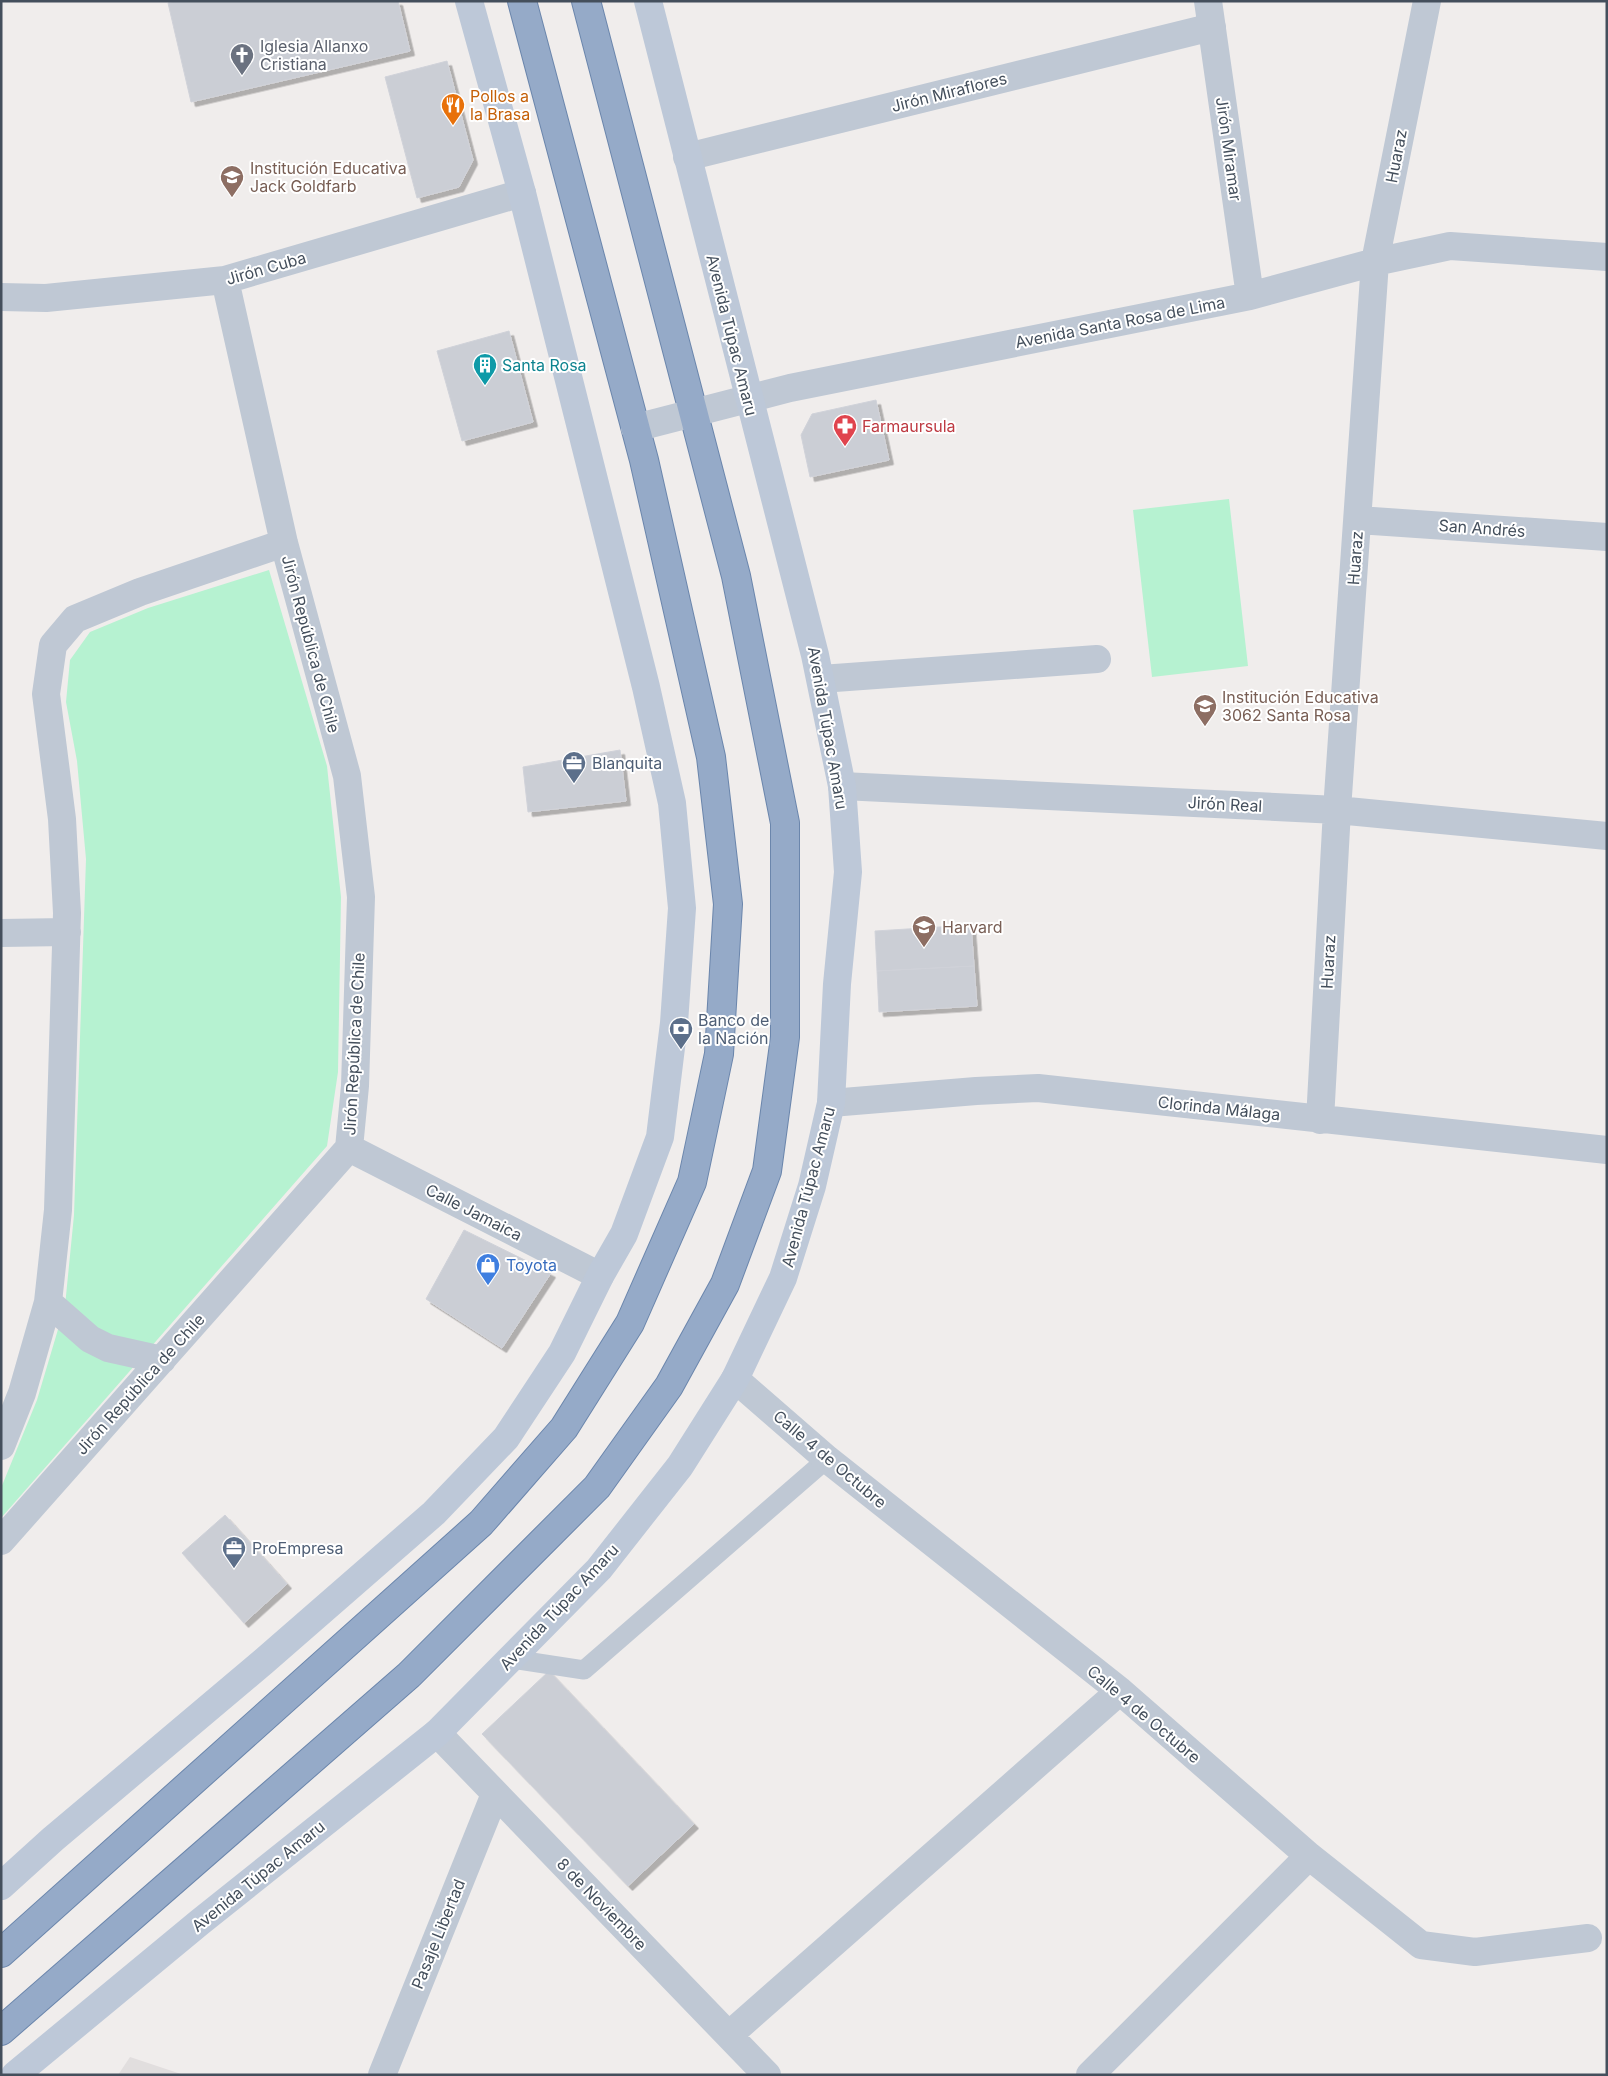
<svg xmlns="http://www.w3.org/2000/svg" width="1608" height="2076" font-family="Inter,sans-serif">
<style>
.education{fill:#e1dede}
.green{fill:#b6f2d1}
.building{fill:#cbced5;stroke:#d0d2d9;filter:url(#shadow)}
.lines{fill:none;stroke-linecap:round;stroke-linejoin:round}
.trunk-casing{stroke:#6b86ac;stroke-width:30}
.service{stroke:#bfc8d4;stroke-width:19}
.pedestrian{stroke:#bfc8d4;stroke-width:28}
.minor{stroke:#bfc8d4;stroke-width:28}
.secondary{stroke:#bdc8d8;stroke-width:28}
.trunk{stroke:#95aac8;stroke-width:28}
.labels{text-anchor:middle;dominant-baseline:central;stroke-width:4;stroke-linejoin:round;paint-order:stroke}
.worship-label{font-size:16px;fill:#5b616d;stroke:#fff;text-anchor:start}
.street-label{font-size:16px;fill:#444f5c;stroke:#fff}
.food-label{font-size:16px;fill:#c56008;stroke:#fff;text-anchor:start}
.education-label{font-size:16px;fill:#785e54;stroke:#fff;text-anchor:start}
.culture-label{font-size:16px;fill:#0d838f;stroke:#fff;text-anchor:start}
.health-label{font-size:16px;fill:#be3a42;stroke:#fff;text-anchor:start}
.service-label{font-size:16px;fill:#4e5e75;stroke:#fff;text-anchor:start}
.shop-label{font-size:16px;fill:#366cbe;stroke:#fff;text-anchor:start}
</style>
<defs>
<filter id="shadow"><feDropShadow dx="4.5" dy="4.5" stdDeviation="0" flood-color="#0004"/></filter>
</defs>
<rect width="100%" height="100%" fill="#f0edec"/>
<!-- education -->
<path class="education" d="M130,2057L184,2075H118Z"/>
<!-- green -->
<path class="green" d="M1229,499L1248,666L1152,677L1133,510Z
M269,570L327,766L341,897L338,1072L327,1146L1,1518V1488L37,1400L65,1306L74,1215L86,859L77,761L66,702L70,660L90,632L148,608Z"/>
<!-- building -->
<path class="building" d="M175,1H398L410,51L191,102L168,3Z
M447,61L473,160L459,187L417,198L385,77Z
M509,331L533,422L462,441L437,351Z
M876,400L889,460L810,477L801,435L812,414Z
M620,750L626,801L528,812L523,767Z
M971,925L974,966L877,971L875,931Z
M974,966L977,1006L879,1012L877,971Z
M464,1230L551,1273L502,1348L426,1299Z
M225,1515L287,1584L244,1623L182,1553Z
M549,1671L694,1824L628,1886L482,1734Z"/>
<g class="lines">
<!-- trunk casing -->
<g class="trunk-casing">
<path id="trunk" d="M1,1953L481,1523L564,1428L630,1323L692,1182L719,1054L728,904L711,757L644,460L522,1
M1,2031L409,1675L597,1487L669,1386L725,1284L767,1171L785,1037V823L736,576L586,1"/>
</g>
<!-- service -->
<path class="service" d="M512,1659L584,1670L827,1459"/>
<!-- pedestrian -->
<path class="pedestrian" d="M821,679L1097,659"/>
<!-- minor -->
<path class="minor" d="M1208,1L1250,296
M687,157L1212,27
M1,297L46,298L225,280L522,193
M635,428L790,388L1250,296L1375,262L1450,246L1607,257
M1358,520L1607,537
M842,786L1337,810L1607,836
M1,933L67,932
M831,1103L976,1091L1038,1088L1607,1150
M1320,1120L1337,810L1375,262L1427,1
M349,1148L600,1276
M48,1302L90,1339L108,1348L162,1360
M735,1379L827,1459L1120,1691L1309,1856L1421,1945L1475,1952L1588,1938
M1,1446L22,1393L48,1302L58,1210L67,913L62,819L46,694L53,645L75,619L140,592L284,543
M1,1541L349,1148L355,1086L361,897L347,776L284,543L225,280
M437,1733L767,2075
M729,2035L1120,1691
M382,2075L495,1794
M1090,2075L1309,1856"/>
<!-- secondary -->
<path class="secondary" d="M1,1886L53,1839L263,1662L434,1513L506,1438L562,1353L600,1276L624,1234L660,1137L674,1023L682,908L672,803L646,687L522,193L469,1
M15,2075L200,1922L437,1733L599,1569L680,1466L735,1379L783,1278L812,1186L831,1103L837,984L848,872L842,786L815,655L648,1"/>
<!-- trunk -->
<use href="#trunk" class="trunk"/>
</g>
<!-- icons -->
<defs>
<g id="church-pin" transform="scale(1.25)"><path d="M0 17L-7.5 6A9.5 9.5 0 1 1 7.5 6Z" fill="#6b7280" stroke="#fff"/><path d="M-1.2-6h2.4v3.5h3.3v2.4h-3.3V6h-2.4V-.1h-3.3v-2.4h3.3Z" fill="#fff"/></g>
<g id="restaurant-pin" transform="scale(1.25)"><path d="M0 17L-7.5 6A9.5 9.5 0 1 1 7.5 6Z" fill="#e8710a" stroke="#fff"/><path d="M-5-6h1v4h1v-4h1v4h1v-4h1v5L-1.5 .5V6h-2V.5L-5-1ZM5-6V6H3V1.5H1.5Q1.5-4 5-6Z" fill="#fff"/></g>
<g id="school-pin" transform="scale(1.25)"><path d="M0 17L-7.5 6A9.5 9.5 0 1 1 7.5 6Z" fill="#8d6e63" stroke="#fff"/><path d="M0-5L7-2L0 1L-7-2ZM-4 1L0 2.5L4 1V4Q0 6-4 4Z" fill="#fff"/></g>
<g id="building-pin" transform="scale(1.25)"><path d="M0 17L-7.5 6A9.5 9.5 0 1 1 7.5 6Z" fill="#0f9aa8" stroke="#fff"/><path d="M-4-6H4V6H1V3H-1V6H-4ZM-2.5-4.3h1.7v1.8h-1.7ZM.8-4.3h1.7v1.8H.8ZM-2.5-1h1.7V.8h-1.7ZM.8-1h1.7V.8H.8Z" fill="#fff"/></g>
<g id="pharmacy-pin" transform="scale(1.25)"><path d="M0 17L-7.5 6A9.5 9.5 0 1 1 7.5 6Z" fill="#e0444e" stroke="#fff"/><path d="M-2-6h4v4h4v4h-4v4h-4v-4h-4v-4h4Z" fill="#fff"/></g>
<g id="office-pin" transform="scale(1.25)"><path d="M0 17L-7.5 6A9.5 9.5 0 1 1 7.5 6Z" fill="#5c6f8a" stroke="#fff"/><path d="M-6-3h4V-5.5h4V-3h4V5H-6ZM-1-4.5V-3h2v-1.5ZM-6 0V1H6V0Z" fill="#fff"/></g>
<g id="bank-pin" transform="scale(1.25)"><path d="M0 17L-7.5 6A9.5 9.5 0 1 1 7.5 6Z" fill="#5c6f8a" stroke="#fff"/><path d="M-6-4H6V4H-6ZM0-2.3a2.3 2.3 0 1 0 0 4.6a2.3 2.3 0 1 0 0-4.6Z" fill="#fff"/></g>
<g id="shop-pin" transform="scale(1.25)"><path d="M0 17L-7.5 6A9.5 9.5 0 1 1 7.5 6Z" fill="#3f7fe0" stroke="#fff"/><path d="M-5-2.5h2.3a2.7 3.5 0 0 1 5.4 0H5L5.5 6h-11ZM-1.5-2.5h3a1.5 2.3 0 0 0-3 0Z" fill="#fff"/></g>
</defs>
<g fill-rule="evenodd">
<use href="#church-pin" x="242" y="55"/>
<use href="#restaurant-pin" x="453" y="105"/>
<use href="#school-pin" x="232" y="177"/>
<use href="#building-pin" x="485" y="365"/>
<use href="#pharmacy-pin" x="845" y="426"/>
<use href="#school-pin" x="1205" y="706"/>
<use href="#office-pin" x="574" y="763"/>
<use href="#school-pin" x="924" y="927"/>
<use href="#bank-pin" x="681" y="1029"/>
<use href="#shop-pin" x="488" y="1265"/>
<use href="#office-pin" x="234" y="1548"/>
</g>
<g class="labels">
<!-- worship labels -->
<g class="worship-label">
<text x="260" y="46">Iglesia Allanxo<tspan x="260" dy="18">Cristiana</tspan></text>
</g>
<!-- street labels -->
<g class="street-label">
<text transform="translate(949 92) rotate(-14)">Jirón Miraflores</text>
<text transform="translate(1229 149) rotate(82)">Jirón Miramar</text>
<text transform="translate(1396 156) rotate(-79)">Huaraz</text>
<text transform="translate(266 268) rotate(-16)">Jirón Cuba</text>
<text transform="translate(1120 322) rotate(-11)">Avenida Santa Rosa de Lima</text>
<text transform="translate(732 335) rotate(76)">Avenida Túpac Amaru</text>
<text transform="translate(1482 528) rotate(4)">San Andrés</text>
<text transform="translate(1355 558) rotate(-86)">Huaraz</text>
<text transform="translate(311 644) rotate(75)">Jirón República de Chile</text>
<text transform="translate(828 728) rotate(80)">Avenida Túpac Amaru</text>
<text transform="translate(1225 804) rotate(3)">Jirón Real</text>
<text transform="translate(1328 962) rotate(-87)">Huaraz</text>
<text transform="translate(354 1044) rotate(-87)">Jirón República de Chile</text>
<text transform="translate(1219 1108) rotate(6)">Clorinda Málaga</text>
<text transform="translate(808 1187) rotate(-75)">Avenida Túpac Amaru</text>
<text transform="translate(474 1212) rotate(27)">Calle Jamaica</text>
<text transform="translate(140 1384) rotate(-48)">Jirón República de Chile</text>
<text transform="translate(830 1459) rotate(40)">Calle 4 de Octubre</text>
<text transform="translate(559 1607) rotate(-47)">Avenida Túpac Amaru</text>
<text transform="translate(1144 1714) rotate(40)">Calle 4 de Octubre</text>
<text transform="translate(258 1876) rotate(-39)">Avenida Túpac Amaru</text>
<text transform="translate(602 1904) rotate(46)">8 de Noviembre</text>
<text transform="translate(438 1934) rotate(-68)">Pasaje Libertad</text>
</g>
<!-- food labels -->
<g class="food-label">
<text x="470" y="96">Pollos a<tspan x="470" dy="18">la Brasa</tspan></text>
</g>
<!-- education labels -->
<g class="education-label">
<text x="250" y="168">Institución Educativa<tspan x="250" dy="18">Jack Goldfarb</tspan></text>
<text x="1222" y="697">Institución Educativa<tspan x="1222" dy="18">3062 Santa Rosa</tspan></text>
<text x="942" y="927">Harvard</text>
</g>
<!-- culture labels -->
<g class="culture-label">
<text x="502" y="365">Santa Rosa</text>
</g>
<!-- health labels -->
<g class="health-label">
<text x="862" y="426">Farmaursula</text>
</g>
<!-- service labels -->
<g class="service-label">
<text x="592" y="763">Blanquita</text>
<text x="698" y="1020">Banco de<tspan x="698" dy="18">la Nación</tspan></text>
<text x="252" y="1548">ProEmpresa</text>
</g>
<!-- shop labels -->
<g class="shop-label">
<text x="506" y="1265">Toyota</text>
</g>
</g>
<!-- border -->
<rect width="1608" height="2076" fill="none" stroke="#444f5c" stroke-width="5"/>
</svg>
